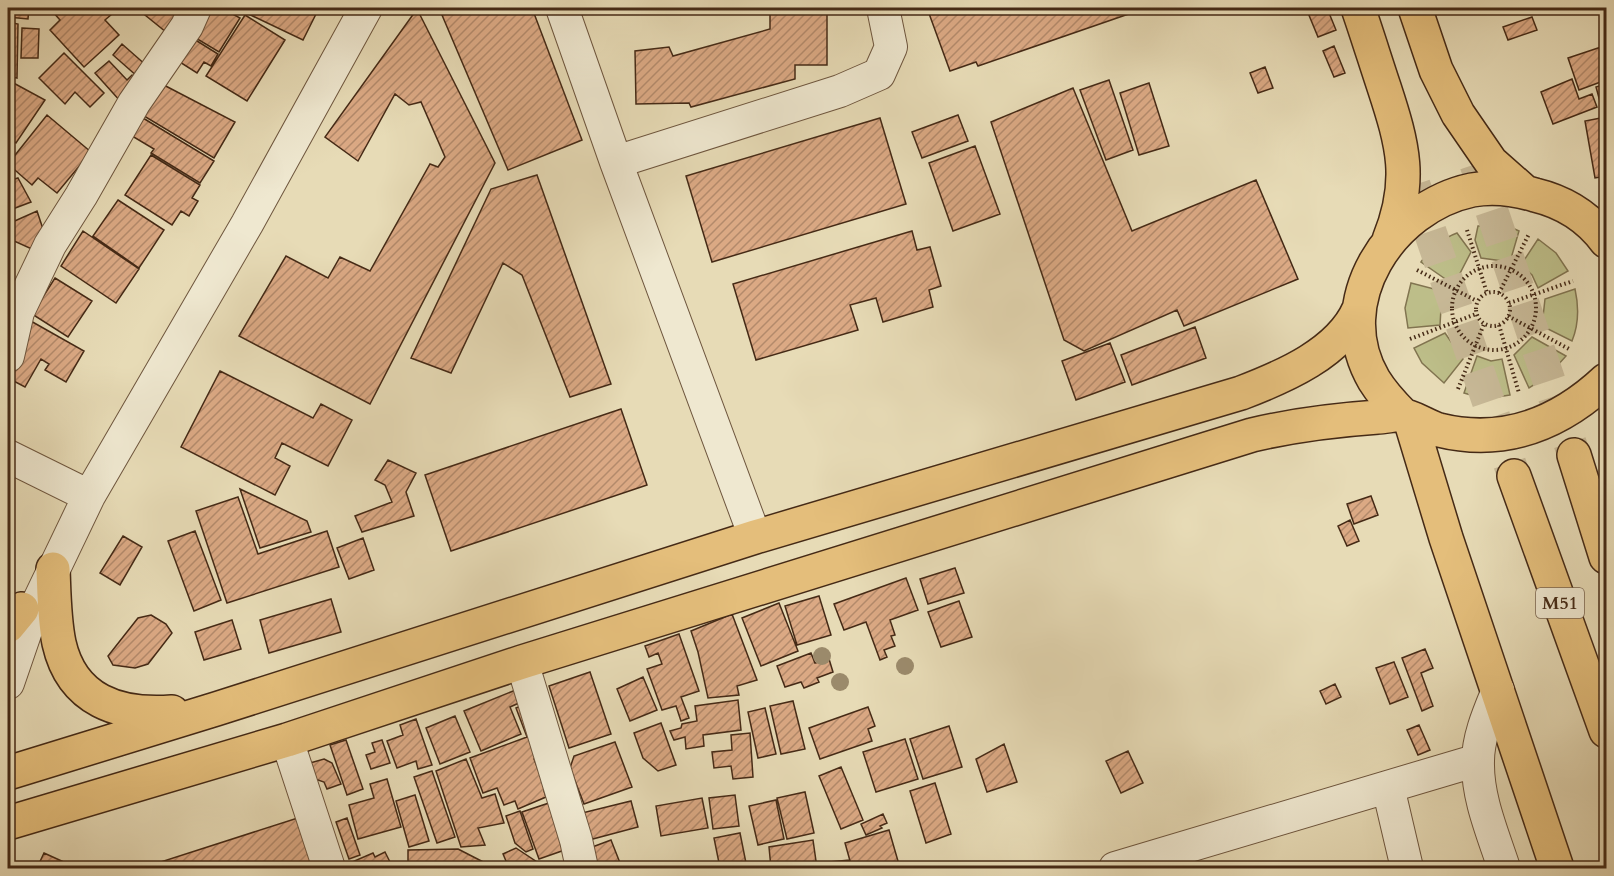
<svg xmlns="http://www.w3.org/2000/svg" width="1614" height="876" font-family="Cardo,serif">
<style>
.grass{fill:#bdbe89;stroke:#817450;stroke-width:1.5}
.building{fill:url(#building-hatch);stroke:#452a16;stroke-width:1.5}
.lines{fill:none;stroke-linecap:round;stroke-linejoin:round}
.highway-tunnel{stroke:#c7b896;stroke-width:33;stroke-dasharray:33 16;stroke-linecap:butt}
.minor-casing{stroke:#6e563e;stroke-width:34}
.major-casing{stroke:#452a16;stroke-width:36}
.highway-casing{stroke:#452a16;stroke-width:36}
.path{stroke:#452a16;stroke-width:4;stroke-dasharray:1.5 3;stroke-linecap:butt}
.minor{stroke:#efe8d0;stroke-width:32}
.major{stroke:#e4be7b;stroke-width:33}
.highway{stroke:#e4be7b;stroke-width:33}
.tree{fill:#9b8a6b}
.labels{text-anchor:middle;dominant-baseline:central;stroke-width:4.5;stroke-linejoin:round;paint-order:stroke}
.shield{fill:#efe8d0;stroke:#78634e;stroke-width:1.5}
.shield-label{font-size:18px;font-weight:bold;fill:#452a16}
</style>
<defs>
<pattern id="building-hatch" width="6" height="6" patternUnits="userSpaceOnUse" patternTransform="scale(1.5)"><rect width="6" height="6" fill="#dba984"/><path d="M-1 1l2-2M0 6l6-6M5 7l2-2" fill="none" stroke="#b38a6b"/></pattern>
</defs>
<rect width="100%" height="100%" fill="#e7dbb6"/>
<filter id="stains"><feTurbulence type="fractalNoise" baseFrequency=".00333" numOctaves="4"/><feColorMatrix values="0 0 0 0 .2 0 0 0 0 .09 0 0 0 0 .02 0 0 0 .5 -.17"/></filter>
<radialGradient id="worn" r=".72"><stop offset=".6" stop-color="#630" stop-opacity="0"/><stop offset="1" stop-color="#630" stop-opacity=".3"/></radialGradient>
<!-- grass -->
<path class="grass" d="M1478,226H1508L1519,231L1510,262L1481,258L1475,240Z
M1457,233L1471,252L1454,285L1421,262C1429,250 1443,238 1457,233Z
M1538,239L1556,253L1568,271L1538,288L1532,275L1521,265Z
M1411,283L1442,291L1440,325L1408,328L1405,308Z
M1575,289C1579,307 1579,324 1572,341L1542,326L1545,299Z
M1445,333L1463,359L1444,383L1422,363L1414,348Z
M1532,337L1566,356L1548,376L1529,388L1514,355Z
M1477,356L1491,361L1502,359L1510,395C1496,398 1478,398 1464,393Z"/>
<!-- building -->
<path class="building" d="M8,8H29L28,19L8,17Z
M58,8H119L105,20L119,35L84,67L50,30L60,20L53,12Z
M154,8H170L181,15L166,32L145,15Z
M206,8H222L240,18L219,52L189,34Z
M236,8H319L303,40Z
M439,8H532L582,140L508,170Z
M827,8V65H795V79L691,107L689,103L636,104L635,51L669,47L673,56L770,29V10Z
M927,8H1146L978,66L976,62L950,71Z
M1306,8H1327L1336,30L1318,37Z
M417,9L495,163L370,404L239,336L286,256L328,278L340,257L370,271L430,164L438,167L445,157L421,102L409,105L395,94L358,161L325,137Z
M245,15L285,40L247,101L206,76Z
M1532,17L1537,30L1508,40L1503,27Z
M8,22L18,24L17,78L8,76Z
M22,28L39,29L38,58H21Z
M189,36L218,54L211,66L204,62L197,73L175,59Z
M122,44L147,66L138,77L113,55Z
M1334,46L1345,73L1334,77L1323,51Z
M1604,46L1606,54V80L1579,90L1568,58Z
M64,53L104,93L90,107L75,92L65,104L39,78Z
M109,61L127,80L132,75L140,85L121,102L95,73Z
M1265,67L1273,88L1258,93L1250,73Z
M1572,79L1579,99L1592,94L1597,107L1553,124L1541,92Z
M8,80L45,100L16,143L8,137Z
M1109,80L1133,150L1106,160L1080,90Z
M158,82L235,122L214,158L139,113Z
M1149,83L1169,146L1139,155L1120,93Z
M1606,84V107L1602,109L1596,87Z
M1073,88L1132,231L1256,180L1298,279L1184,326L1177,310L1084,351L1064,340L991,122Z
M47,115L91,152L57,193L38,178L32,185L8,164Z
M138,115L214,161L200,183L151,153L154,149L127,133Z
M958,115L968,141L922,158L912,132Z
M1606,117V176L1595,178L1585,121Z
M880,118L906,204L712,262L686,176Z
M975,146L1000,214L953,231L929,163Z
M151,155L200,185L192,198L198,201L189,216L181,211L172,225L125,195Z
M537,175L611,384L570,397L522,275L503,263L451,373L411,358L491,189Z
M18,178L31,202L10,210L14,219L8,221V181Z
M118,200L164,230L139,268L93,236Z
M37,211L43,229L34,250L14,241L8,224Z
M83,231L139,269L116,303L61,266Z
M912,231L917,250L930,247L941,286L929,290L933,307L883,322L876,298L850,305L858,330L756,360L733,284Z
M55,278L92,301L68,337L32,314Z
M29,320L84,351L66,382L45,370L49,364L41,359L25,387L8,378V374L26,342Z
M1195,327L1206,358L1132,385L1121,355Z
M1110,343L1125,382L1076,400L1062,361Z
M220,371L313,418L321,404L352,420L328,466L282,443L275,458L290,466L275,495L181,447Z
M621,409L647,485L451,551L425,475Z
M388,460L416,473L406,492L414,516L362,532L355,516L392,502L385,485L375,480Z
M240,489L307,521L311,532L260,548Z
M1371,496L1378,515L1354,524L1347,504Z
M238,497L258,554L327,531L339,567L227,603L196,511Z
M1350,520L1359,541L1347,546L1338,526Z
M195,531L221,600L194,611L168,541Z
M123,536L142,547L120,585L100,573Z
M363,538L374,570L349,579L337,548Z
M955,568L964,593L928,604L920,579Z
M906,578L918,610L890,620L895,635L891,636L895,646L884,650L887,657L880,660L866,622L844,630L834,604Z
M819,596L831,635L797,645L785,606Z
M331,599L341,632L269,653L260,620Z
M959,601L972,637L941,647L928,612Z
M779,603L798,651L761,666L742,618Z
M732,614L757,680L737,686L739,695L708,698L698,652L691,631Z
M151,615L166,624L172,633L148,664L135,668L113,665L108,656L138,618Z
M232,620L241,649L204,660L195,632Z
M679,634L699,691L681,697L689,718L681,721L676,706L662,710L647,669L662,664L658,653L649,657L645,646Z
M1425,649L1433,668L1421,673L1433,706L1422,711L1402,658Z
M811,653L815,663L829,659L833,672L817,678L819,682L804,688L801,682L785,687L777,666Z
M1394,662L1408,697L1390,704L1376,668Z
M590,672L611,734L569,748L549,686Z
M643,677L657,710L630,721L617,689Z
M1335,684L1341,697L1326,704L1320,691Z
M523,687L528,699L510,707L521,734L481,751L464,711Z
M738,700L741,730L703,735L704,746L686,749L685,737L674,740L670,731L681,728L682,724L697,721L695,706Z
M793,701L805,749L781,754L770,706Z
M529,703L548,753L534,759L540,774L558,785L544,791L546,797L518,809L515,801L504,805L497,788L483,793L470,758L527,737L516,708Z
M868,707L875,726L868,729L872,741L820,759L809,728Z
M765,708L776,754L758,758L748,712Z
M455,716L470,752L440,764L426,728Z
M416,719L432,765L418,769L416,761L397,768L387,741L403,735L400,725Z
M661,723L676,765L658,771L643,758L634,733Z
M1419,725L1430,750L1418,755L1407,730Z
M949,726L962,767L923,779L910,739Z
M750,733L753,777L733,779L731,766L714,768L712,752L732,750L731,735Z
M905,739L918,779L876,792L863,752Z
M346,740L363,789L347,795L330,745Z
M382,740L390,763L371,769L366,755L375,752L372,743Z
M615,742L632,787L584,804L570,768L574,756Z
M1004,744L1017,782L987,792L976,759Z
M1128,751L1143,783L1121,793L1106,761Z
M324,759L332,763L341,784L327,789L324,782L315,779L310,763Z
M466,759L482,798L495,794L504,823L478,828L485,845L461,847L436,771Z
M841,767L863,820L841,829L819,776Z
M432,771L455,837L437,843L414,777Z
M387,779L401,827L358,839L349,805L374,798L370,784Z
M935,783L951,834L926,843L910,791Z
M805,792L814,833L787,839L777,798Z
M415,795L429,841L409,847L396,801Z
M735,795L739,826L713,829L709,798Z
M702,798L708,828L661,836L656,806Z
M776,800L784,839L758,845L749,806Z
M631,801L638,827L589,840L582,813Z
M549,803L576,846L539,859L522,812Z
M520,811L533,849L526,852L515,843L506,816Z
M883,814L887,823L880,826L882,828L866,835L861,824Z
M304,816L313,868H146L145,867Z
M347,818L360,855L349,859L336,822Z
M889,830L900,868H852L845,843Z
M740,833L747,868H729V867L720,868L714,838Z
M611,840L622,868H594L587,849Z
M813,840L817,868H771L769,847Z
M516,848L543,866V868H509L503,854Z
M458,849L495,868H408V850Z
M385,852L391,864L380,868H347L345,865L373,853L375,857Z
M44,853L77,868H37Z
M849,860V868H831L830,862Z
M676,863L678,868H662Z
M952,863L954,868H938Z"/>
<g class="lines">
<!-- highway-tunnel -->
<path class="highway-tunnel" d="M1476,164L1574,455
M1414,185L1514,476"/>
<!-- minor casing -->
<g class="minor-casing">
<path id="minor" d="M562,8L616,162L755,537
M616,162L840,91L879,74L891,47L883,8
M8,356L18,312L50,245L81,196L134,103L187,26L195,8
M8,456L89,496
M522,662L576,840L582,868
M8,683L30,619L89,496L247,224L366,8
M1498,690C1489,712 1478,737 1478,761C1477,798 1493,834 1504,868
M287,740L329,868
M1388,787L1407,868
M1115,868L1478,760"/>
</g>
<!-- major casing -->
<g class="major-casing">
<path id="major" d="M1358,8C1367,34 1375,60 1384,87C1403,145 1413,181 1389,240
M1415,8L1436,70L1458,114L1491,162L1525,192
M1403,415C1392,404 1382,393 1374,380C1328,302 1391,207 1472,190C1493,186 1515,189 1535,195C1564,202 1589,218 1606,241
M1410,419L1446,538L1557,868
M53,569C54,594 54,619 59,643C72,701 119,716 172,712
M8,626L22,609
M8,773L216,709L755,537L1241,393C1283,377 1340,353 1359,309
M8,823L287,740L522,662L1252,435C1294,425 1335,420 1378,417C1386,417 1394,414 1401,415C1412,416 1428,427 1439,430C1504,446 1559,424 1606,380"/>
</g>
<!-- highway casing -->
<g class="highway-casing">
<path id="highway" d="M1574,455L1606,557
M1514,476L1606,731"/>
</g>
<!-- path -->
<path class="path" d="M1467,230L1487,293
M1452 308a42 42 0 1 1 84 0a42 42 0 1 1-84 0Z
M1417,270L1477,301
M1476 309a17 17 0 1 1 34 0a17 17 0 1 1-34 0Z
M1499,293L1529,234
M1509,303L1573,281
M1508,316L1569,349
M1499,325L1519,393
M1410,339L1476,314
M1458,389L1484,324"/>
<!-- minor -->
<use href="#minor" class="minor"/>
<!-- major -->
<use href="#major" class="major"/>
<!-- highway -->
<use href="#highway" class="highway"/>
</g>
<!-- trees -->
<g class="tree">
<circle cx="822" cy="656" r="9"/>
<circle cx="905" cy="666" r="9"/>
<circle cx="840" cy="682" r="9"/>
</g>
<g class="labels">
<!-- shield labels -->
<rect class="shield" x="1536" y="588" width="48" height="30" rx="4.5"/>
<g class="shield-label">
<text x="1560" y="603">M51</text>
</g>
</g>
<!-- margin -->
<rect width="1614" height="876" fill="none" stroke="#e7dbb6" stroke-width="30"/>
<rect x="9" y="9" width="1596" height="858" fill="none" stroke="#452a16" stroke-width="3"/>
<rect x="15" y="15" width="1584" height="846" fill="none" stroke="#452a16" stroke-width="1.5"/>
<rect width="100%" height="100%" filter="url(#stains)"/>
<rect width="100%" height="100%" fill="url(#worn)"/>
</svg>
